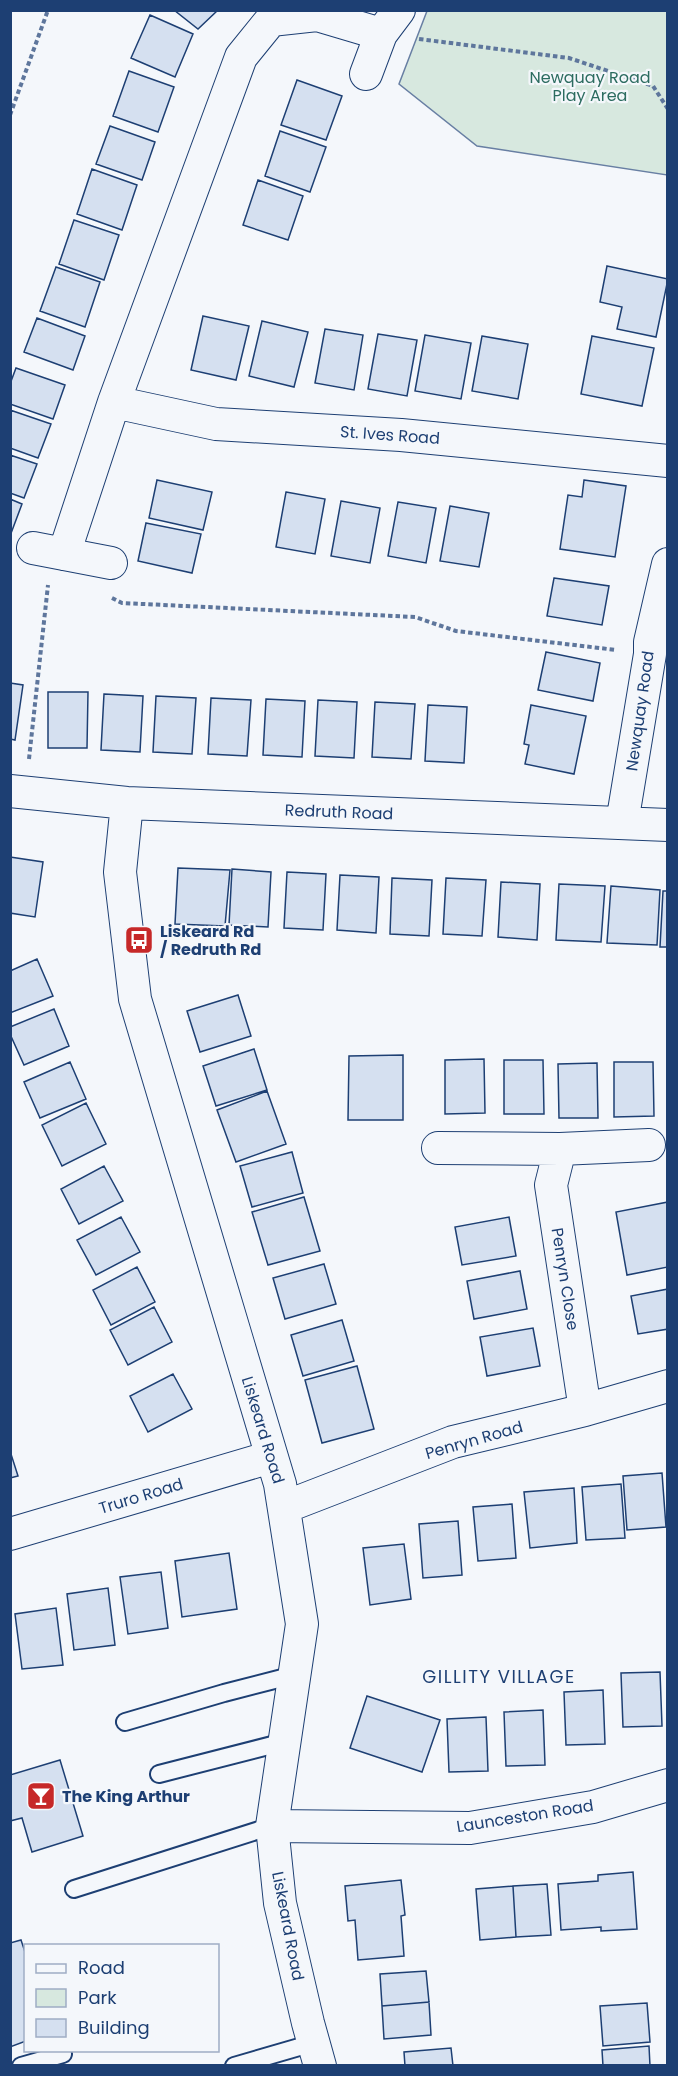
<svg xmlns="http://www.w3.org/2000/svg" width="678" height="2076" font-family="Poppins,sans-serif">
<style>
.green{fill:#d7e8df;stroke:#687fa3;stroke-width:1.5}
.building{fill:#d5e0f0;stroke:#1d3f73;stroke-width:1.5}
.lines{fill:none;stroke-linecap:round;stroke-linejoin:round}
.lane-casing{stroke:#1d3f73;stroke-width:20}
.street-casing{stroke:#1d3f73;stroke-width:34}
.path{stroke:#5e769c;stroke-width:4;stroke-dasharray:4.5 3;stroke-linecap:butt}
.lane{stroke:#f4f7fb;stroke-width:16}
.street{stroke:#f4f7fb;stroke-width:32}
.labels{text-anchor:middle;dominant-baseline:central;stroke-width:4.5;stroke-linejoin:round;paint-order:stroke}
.park-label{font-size:16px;fill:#2c6c60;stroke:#f4f7fb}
.street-label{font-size:16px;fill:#1d3f73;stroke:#f4f7fb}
.poi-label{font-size:16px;font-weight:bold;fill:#1d3f73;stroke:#f4f7fb;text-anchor:start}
.neighbourhood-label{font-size:18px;letter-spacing:1.5px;fill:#1d3f73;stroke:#f4f7fb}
</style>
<rect width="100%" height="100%" fill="#f4f7fb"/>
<!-- green -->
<path class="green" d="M427,11H667V175L477,146L399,84Z"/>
<!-- building -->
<path class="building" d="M174,10H218L198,29Z
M150,15L193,34L175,77L131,58Z
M129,71L174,87L158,132L113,116Z
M297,80L342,96L326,140L281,125Z
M110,126L155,142L142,180L96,164Z
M280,131L326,147L310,192L265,176Z
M92,169L137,185L122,230L77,214Z
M258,180L303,196L288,240L243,225Z
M74,220L119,235L104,280L59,264Z
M607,266L668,279L656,337L617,329L622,307L600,302Z
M56,267L100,282L85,327L40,311Z
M203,316L249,326L236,380L191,370Z
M37,318L85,336L73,370L24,352Z
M262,321L308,332L294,387L249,376Z
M325,329L363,335L354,390L315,383Z
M378,334L417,340L407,396L368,389Z
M425,335L471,343L461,399L415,391Z
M482,336L528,344L518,399L472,391Z
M592,336L654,348L642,406L581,394Z
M16,368L65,385L53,419L10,404V384Z
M10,410L51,424L38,458L10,448Z
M10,455L37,464L24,498L10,493Z
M157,480L212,492L203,530L149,518Z
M584,480L626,486L615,557L560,549L568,495L582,497Z
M286,492L325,499L315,554L276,547Z
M10,499L22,504L10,536Z
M341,501L380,508L370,563L331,556Z
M398,502L436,508L426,563L388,556Z
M450,506L489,513L479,567L440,561Z
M146,523L201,534L192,573L138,561Z
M554,578L609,586L602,625L547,616Z
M546,652L600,663L593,701L538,690Z
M10,683L23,685L15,740L10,739Z
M48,692H88L87,748H48Z
M104,694L143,696L140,752L101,750Z
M156,696L196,698L192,754L153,752Z
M211,698L251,700L247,756L208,754Z
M266,699L305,701L302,757L263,755Z
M318,700L357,702L354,758L315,756Z
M375,702L415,704L411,759L372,757Z
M428,705L467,707L464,763L425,761Z
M531,705L586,716L574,774L525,764L529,745L524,744Z
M10,857L43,862L35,917L10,913Z
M178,868L230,870L225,926L175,924Z
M232,869L271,872L268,927L229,925Z
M287,872L326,874L323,930L284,928Z
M340,875L379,877L376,933L337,930Z
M392,878L432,880L429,936L390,934Z
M446,878L486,880L482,936L443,934Z
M501,882L540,884L537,940L498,937Z
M559,884L605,886L601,942L556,940Z
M611,886L660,890L657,945L607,943Z
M663,891H668V947H660Z
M37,959L53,996L10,1013V971Z
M238,995L251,1036L200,1052L187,1011Z
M54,1009L69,1046L24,1065L10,1034V1027Z
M254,1049L267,1090L216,1106L203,1066Z
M403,1055V1120H348L349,1056Z
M484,1059L485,1113L445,1114V1060Z
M504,1060H543L544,1114H504Z
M70,1062L86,1099L40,1118L24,1082Z
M614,1062H653L654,1116L614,1117Z
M597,1063L598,1118H559L558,1064Z
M267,1091L286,1144L236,1162L217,1110Z
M86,1103L106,1144L62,1166L42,1125Z
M292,1152L303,1193L252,1207L240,1166Z
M104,1166L123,1201L79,1224L61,1189Z
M304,1197L320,1251L268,1265L252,1212Z
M668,1202V1267L627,1275L616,1212Z
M121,1217L140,1252L96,1275L77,1240Z
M509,1217L516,1256L462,1265L455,1227Z
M324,1264L336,1304L285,1319L273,1278Z
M137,1267L155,1302L111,1325L93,1290Z
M520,1271L527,1309L474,1319L467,1281Z
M668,1289V1329L638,1334L631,1296Z
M154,1307L172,1342L128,1365L110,1330Z
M342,1320L354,1361L303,1376L291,1335Z
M533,1328L540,1366L487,1376L480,1337Z
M357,1366L374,1429L322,1443L305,1380Z
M173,1374L192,1409L148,1432L130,1396Z
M10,1451L18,1476L10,1478Z
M662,1473L666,1527L627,1530L623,1476Z
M621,1484L625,1538L586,1540L582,1487Z
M574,1488L577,1543L530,1548L524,1492Z
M512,1504L516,1558L478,1561L473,1507Z
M458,1521L462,1575L423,1578L419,1524Z
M404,1544L411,1599L370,1605L363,1548Z
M229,1553L237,1609L182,1617L175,1561Z
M161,1572L168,1628L128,1634L120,1577Z
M108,1588L115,1645L74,1650L67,1594Z
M56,1608L63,1665L22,1669L15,1614Z
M660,1672L662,1726L623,1727L621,1673Z
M603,1690L605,1744L566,1745L564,1692Z
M367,1696L440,1720L422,1772L350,1748Z
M543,1710L545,1765L506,1766L504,1712Z
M486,1717L488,1771L449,1772L447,1719Z
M60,1760L83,1836L32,1852L22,1818L10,1821V1775Z
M633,1872L637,1929L601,1931V1927L561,1930L558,1884L598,1881V1875Z
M401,1880L405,1915L401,1916L404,1956L358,1960L355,1920L348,1921L345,1886Z
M547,1884L551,1935L516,1937L513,1886Z
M513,1886L516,1937L480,1940L476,1889Z
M21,1940L26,1955V2041L10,2047V1943Z
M426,1971L429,2002L382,2006L380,1974Z
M429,2002L431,2035L384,2039L382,2006Z
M647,2003L650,2042L603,2046L600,2006Z
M649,2046L650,2066H603L602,2050Z
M451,2048L453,2066H405L404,2052Z"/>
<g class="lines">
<!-- lane casing -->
<g class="lane-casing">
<path id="lane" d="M125,1722L224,1693L294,1675
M159,1774L284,1742
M74,1889L272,1826
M21,2066L63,2054
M234,2066L313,2043"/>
</g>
<!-- street casing -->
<g class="street-casing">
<path id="street" d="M366,74L381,34L399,10
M114,402L216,424L401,435L668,461
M33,548L111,563
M64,554L114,402L241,57L271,20L317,15L381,34
M10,791L127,803L668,825
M127,803L120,872L135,999L280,1484L302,1624L272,1826L280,1903L308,2023L320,2066
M622,823L650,654V642L668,564
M438,1148L560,1149L649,1145
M560,1149L551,1185L585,1410
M285,1507L453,1442L585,1410L668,1386
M10,1534L271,1457
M272,1826L470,1828L593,1807L668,1785"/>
</g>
<!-- path -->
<path class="path" d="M419,39L569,58L653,86L668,109
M10,115L48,10
M112,598L122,603L415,617L456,631L616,650
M29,759L48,585"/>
<!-- lane -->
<use href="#lane" class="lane"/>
<!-- street -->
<use href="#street" class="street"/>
</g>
<!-- icons -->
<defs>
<g id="bus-square" transform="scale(1.5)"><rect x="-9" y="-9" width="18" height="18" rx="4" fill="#c62828" stroke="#f4f7fb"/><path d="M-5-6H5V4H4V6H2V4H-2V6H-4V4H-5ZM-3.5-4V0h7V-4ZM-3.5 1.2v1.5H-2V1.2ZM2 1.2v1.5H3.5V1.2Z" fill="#fff"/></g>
<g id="bar-square" transform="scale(1.5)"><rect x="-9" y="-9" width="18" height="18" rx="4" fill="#c62828" stroke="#f4f7fb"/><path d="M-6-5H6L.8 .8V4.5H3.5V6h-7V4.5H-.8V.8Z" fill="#fff"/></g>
</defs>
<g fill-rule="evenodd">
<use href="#bus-square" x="139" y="940"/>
<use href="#bar-square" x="41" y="1796"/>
</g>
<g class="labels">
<!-- park labels -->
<g class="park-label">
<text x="590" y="77">Newquay Road<tspan x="590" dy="18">Play Area</tspan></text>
</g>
<!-- street labels -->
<g class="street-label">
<text transform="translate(390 435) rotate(4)">St. Ives Road</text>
<text transform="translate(640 711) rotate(-82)">Newquay Road</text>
<text transform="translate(339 812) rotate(2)">Redruth Road</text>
<text transform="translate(565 1279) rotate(81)">Penryn Close</text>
<text transform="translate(263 1430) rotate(73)">Liskeard Road</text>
<text transform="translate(474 1440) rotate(-16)">Penryn Road</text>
<text transform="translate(141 1496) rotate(-17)">Truro Road</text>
<text transform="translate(525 1816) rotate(-9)">Launceston Road</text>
<text transform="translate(288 1926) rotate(79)">Liskeard Road</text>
</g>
<!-- poi labels -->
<g class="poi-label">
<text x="160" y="931">Liskeard Rd<tspan x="160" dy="18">/ Redruth Rd</tspan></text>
<text x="62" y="1796">The King Arthur</text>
</g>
<!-- neighbourhood labels -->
<g class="neighbourhood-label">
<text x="499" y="1676">GILLITY VILLAGE</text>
</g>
</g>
<!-- border -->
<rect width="678" height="2076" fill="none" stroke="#1d3f73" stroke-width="24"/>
<!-- legend -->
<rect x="24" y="1944" width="195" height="108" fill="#f4f7fb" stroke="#9eadc5" stroke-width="1.5"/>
<rect x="36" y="1964" width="30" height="9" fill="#f4f7fb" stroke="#9eadc5" stroke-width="1.5"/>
<text x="78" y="1974" font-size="18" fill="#1d3f73">Road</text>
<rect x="36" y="1989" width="30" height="18" fill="#d7e8df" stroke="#9eadc5" stroke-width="1.5"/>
<text x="78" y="2004" font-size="18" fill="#1d3f73">Park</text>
<rect x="36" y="2019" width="30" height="18" fill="#d5e0f0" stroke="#9eadc5" stroke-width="1.5"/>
<text x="78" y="2034" font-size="18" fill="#1d3f73">Building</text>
</svg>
